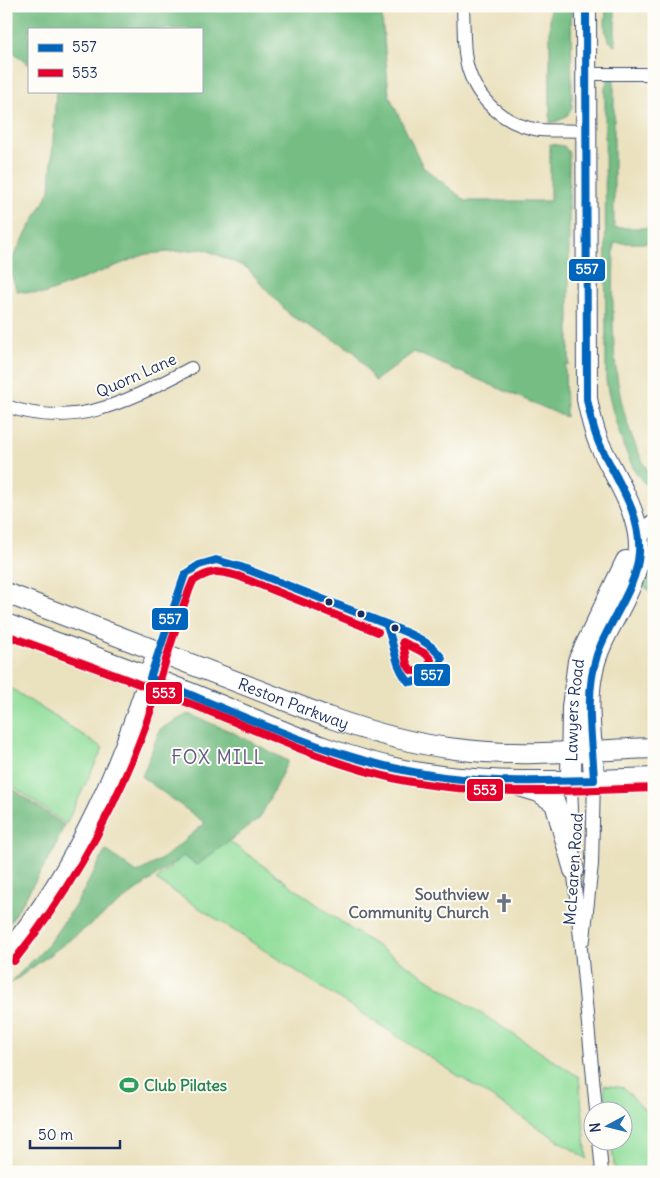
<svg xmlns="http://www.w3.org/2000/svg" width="660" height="1178" font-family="Delius,sans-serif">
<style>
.green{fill:#92de9b;stroke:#56867c}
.forest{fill:#75bd83;stroke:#487670}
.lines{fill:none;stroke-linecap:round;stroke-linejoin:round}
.street-casing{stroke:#3a4a6c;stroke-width:14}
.secondary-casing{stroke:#3a4a6c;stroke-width:21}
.primary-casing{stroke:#3a4a6c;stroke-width:22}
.street{stroke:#fff;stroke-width:12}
.secondary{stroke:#fff;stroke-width:19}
.primary{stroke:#fff;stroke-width:20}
.bus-1-casing{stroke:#fdfcf7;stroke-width:11}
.bus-2-casing{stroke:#fdfcf7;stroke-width:11}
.bus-1{stroke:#0065bd;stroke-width:8}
.bus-2{stroke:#e4002b;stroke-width:8}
.bus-dot{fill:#1b2f5e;stroke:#fdfcf7;stroke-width:2}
.labels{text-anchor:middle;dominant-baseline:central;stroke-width:4;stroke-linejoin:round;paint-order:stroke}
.street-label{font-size:16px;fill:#1b2f5e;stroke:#fdfcf7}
.worship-label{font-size:16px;font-weight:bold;fill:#5b616d;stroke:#fdfcf7;text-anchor:end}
.leisure-label{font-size:16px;font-weight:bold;fill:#27864d;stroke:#fdfcf7;text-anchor:start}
.quarter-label{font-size:19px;letter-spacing:1px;fill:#605a84;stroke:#fdfcf7}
.line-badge{stroke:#fdfcf7;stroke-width:2}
.badge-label{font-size:14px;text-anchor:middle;font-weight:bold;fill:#fff}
</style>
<rect width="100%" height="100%" fill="#fdfcf7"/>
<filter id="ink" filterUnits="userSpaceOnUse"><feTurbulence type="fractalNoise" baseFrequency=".02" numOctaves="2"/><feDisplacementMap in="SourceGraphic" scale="10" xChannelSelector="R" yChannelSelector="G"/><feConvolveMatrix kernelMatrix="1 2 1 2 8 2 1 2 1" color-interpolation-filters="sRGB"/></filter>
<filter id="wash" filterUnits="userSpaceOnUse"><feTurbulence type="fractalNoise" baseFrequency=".0096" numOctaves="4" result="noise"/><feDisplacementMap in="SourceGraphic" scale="20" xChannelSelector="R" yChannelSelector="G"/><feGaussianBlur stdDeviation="1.12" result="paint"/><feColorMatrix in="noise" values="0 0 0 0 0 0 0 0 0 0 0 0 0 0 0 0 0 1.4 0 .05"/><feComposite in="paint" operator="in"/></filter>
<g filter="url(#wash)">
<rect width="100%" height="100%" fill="#eae1be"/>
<!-- green -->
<path class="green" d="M6,685L103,748L66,824L6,781Z
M229,841L351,929L579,1077L587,1159L156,880L183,856L197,865Z
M604,1085L624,1088L654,1120V1172H615L611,1141L622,1140V1110H607Z"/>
<!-- forest -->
<path class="forest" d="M6,6H381L389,95L423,167L466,201H550V144L564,146L569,153V364L565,365L566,417L414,352L375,381L354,351L291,316L247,268L204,249L146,254L44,294L17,291L8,266L50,191L56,91H201V29H29V65L6,46Z
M550,6H571L572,107C569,117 560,121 550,123Z
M606,6H615V46C601,38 606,20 606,6Z
M614,75V228H654V243H614C613,332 606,401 654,482L652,488C629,482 609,402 606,380L605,88L607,81Z
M654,552V594L645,587Z
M188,714L232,732L288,761L260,818L197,865L183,856L6,987L46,947L75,906L106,850L137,873L165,857L205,823L142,777L160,729Z
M6,784L64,825L54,850L6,929Z"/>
</g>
<g filter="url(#ink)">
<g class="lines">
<!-- street casing -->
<g class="street-casing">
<path id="street" d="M463,6C464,24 463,43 466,60C473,97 503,125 540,130C555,131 571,130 586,131
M586,74H654
M6,406C77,431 129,400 191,368
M571,780L573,844
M573,864L596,1110
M584,939L592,864L594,780
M599,1140L602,1172"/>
</g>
<!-- secondary casing -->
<g class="secondary-casing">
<path id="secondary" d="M638,534L654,525"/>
</g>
<!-- primary casing -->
<g class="primary-casing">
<g id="primary">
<path d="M586,6L587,399C590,414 593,429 599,443C612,472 633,502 638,534C646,586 603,623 593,670C585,705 593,745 594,780"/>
<path id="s1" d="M6,593L328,717C370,732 412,744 456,749C521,758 588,750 654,748"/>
<path d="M6,624C72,649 139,672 205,699C270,725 335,757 404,770C487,786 571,781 654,778"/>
<path id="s2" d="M571,780L572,707L578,661L626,561"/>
<path d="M519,786L539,792L555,803L574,870"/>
<path d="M6,955C79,868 125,759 158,650"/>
</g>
</g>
<!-- street -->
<use href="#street" class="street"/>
<!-- secondary -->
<use href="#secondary" class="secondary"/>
<!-- primary -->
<use href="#primary" class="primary"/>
<!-- bus-1 casing -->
<g class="bus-1-casing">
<path id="bus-1" d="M386,624C407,633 428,639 442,658C437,676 427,681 409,682C394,666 395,644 386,624Z
M386,624L241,567L216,560L199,565L185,574L150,678C239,714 328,758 424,774C480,784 538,781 594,780C592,738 584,696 597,655C609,620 636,591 639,553C642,513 615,478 599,443C593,429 590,414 587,399L586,6"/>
</g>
<!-- bus-2 casing -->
<g class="bus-2-casing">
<path id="bus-2" d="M6,635C71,659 137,682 201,708C267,735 331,765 401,780C484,796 570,791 654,788
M403,642L426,654L431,660C428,668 420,674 411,670L407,664Z
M14,961C69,892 112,816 143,733C161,683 172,630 193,581C212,569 217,571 238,576L378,632"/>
</g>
<!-- bus-1 -->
<use href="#bus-1" class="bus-1"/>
<!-- bus-2 -->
<use href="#bus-2" class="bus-2"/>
</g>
</g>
<!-- icons -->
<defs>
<g id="church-bare" transform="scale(1.5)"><path d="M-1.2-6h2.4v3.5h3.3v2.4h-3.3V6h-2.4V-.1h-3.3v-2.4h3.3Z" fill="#6b7280" stroke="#fdfcf7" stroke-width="2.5" paint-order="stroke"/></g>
<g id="stadium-bare" transform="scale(1.5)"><path d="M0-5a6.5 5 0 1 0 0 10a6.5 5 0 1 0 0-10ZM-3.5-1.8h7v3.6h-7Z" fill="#2e9e5b" stroke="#fdfcf7" stroke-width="2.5" paint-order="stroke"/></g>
</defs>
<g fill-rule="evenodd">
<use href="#church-bare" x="504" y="903"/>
<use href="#stadium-bare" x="129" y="1085"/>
</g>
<!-- markers -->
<g class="bus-dot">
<circle cx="329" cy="602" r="4.5"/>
<circle cx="361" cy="614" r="4.5"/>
<circle cx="395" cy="628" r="4.5"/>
</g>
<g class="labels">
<!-- street labels -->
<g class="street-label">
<text transform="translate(136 375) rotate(-24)">Quorn Lane</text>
<text stroke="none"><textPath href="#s1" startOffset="308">Reston Parkway</textPath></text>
<text stroke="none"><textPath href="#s2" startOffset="70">Lawyers Road</textPath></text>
<text transform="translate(573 869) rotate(-86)">McLearen Road</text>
</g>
<!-- worship labels -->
<g class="worship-label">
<text x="489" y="894">Southview<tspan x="489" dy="18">Community Church</tspan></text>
</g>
<!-- leisure labels -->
<g class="leisure-label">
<text x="144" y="1085">Club Pilates</text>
</g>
<!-- quarter labels -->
<g class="quarter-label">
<text x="218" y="757">FOX MILL</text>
</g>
</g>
<g class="line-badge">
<rect x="568" y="258" width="38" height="24" rx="5" fill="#0065bd"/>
<rect x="151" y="607" width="38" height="24" rx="5" fill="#0065bd"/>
<rect x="413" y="663" width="38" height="24" rx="5" fill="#0065bd"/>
<rect x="145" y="681" width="38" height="24" rx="5" fill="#e4002b"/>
<rect x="466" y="778" width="38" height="24" rx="5" fill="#e4002b"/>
</g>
<g class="badge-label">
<text x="587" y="274">557</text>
<text x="170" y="624">557</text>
<text x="432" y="680">557</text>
<text x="164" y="698">553</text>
<text x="485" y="795">553</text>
</g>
<!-- margin -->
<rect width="660" height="1178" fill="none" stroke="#fdfcf7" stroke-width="25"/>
<!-- legend -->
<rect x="28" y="28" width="175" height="65" fill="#fdfcf7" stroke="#a3aaba"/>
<rect x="38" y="44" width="25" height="8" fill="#0065bd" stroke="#a3aaba"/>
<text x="72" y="52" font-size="15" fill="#1b2f5e">557</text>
<rect x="38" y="69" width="25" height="8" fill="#e4002b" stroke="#a3aaba"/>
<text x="72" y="78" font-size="15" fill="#1b2f5e">553</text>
<!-- north arrow -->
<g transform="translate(608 1126) rotate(263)"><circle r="24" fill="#fdfcf7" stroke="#a3aaba"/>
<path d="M0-4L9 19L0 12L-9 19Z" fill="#1f6fb2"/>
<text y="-8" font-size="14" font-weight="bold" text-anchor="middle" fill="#1b2f5e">N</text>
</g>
<!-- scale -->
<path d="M30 1140v8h90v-8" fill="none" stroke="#1b2f5e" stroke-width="2.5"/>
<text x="38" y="1140" font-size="15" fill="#1b2f5e" stroke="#fdfcf7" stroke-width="4" paint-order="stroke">50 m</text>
</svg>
